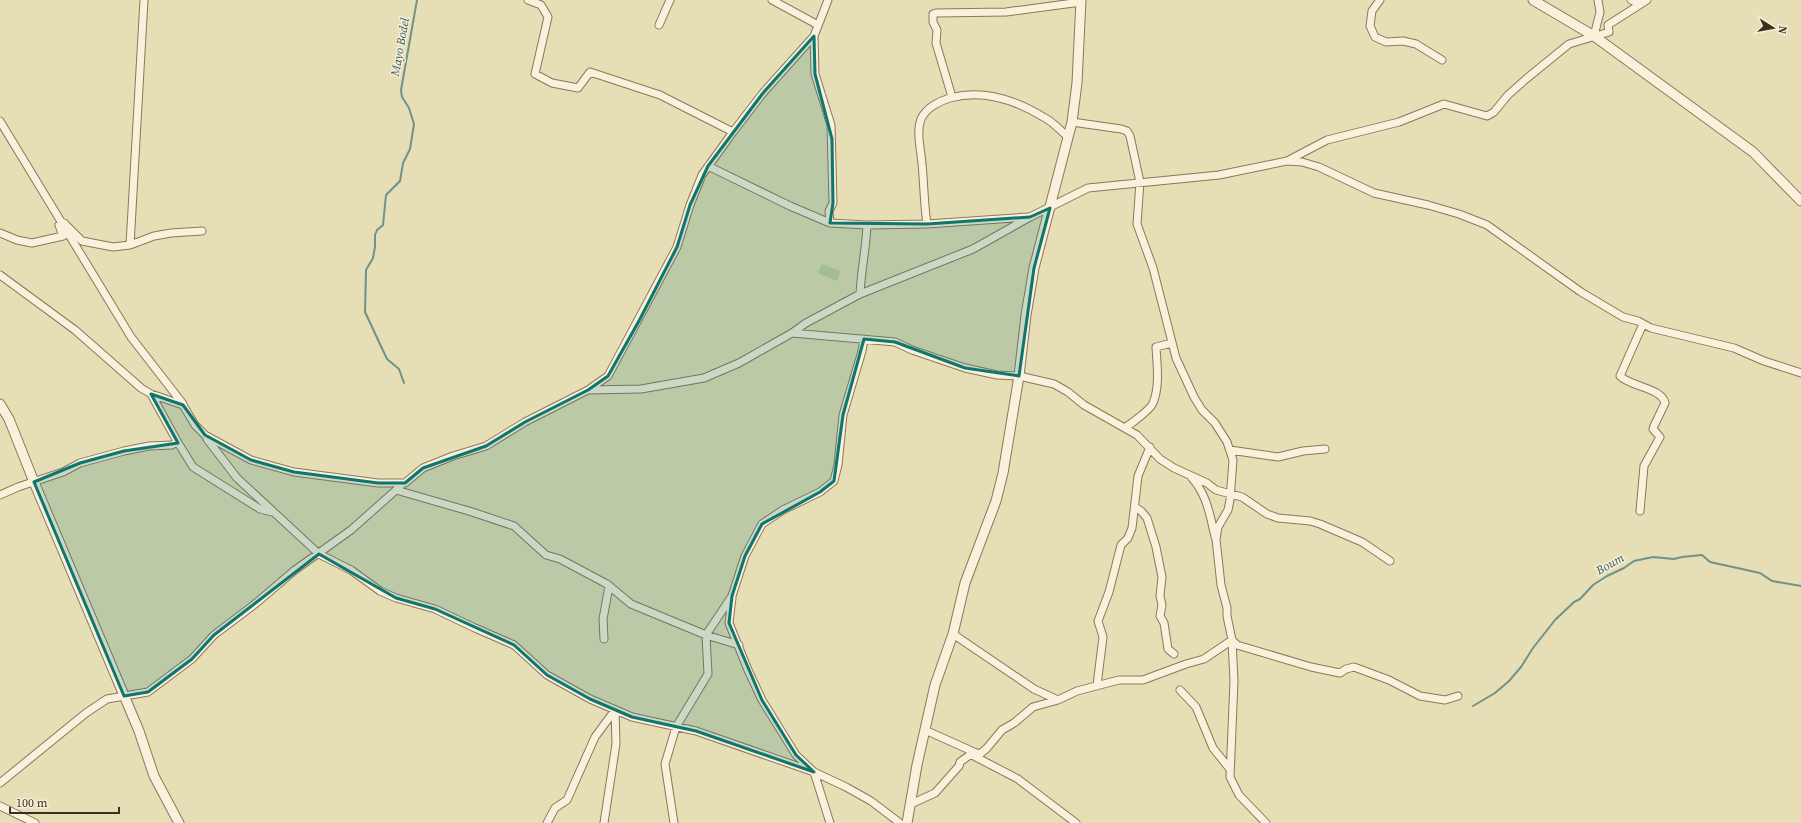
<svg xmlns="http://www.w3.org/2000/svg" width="1801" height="823" font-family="'Source Serif 4',serif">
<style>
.farmland{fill:#e6deb5}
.green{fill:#c9cf9b}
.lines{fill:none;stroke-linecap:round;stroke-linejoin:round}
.stream{stroke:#6f938a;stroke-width:2}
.minor-casing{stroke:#8d765c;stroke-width:9}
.tertiary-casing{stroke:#8d765c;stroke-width:11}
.minor{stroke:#faf1dc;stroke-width:7}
.tertiary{stroke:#faf1dc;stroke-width:9}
.marked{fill:#0f766e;fill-opacity:0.2;stroke:#0f766e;stroke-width:3;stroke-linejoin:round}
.labels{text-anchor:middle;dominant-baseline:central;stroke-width:3;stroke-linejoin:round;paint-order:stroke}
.water-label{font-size:12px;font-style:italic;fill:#2f5d5a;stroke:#f7eed8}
</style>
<rect width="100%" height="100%" fill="#f0e4c8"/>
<!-- farmland -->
<path class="farmland" d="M0,0H1801V823H0Z"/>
<!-- green -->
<path class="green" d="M822,264L840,271L837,281L818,273Z"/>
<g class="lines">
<!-- stream -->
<path class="stream" d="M404,383L399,369L387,359L365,312L366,270L373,258L375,247V235L377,230L383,225L386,195L400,181L403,163L410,149L414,124L409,108L402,97L401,90L417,0
M1473,706L1495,693L1509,681L1521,667L1533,648L1555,620L1574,602L1580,599L1593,585L1607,576L1624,568L1634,561L1653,557L1674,559L1682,557L1702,555L1710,562L1760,573L1772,581L1801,586"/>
<!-- minor casing -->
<g class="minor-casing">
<path id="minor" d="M528,0L541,5L548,17L535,74L552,83L578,88L590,72L660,95L733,132
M772,0L818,25
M1380,0L1372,11L1370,26L1375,37L1386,42L1403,41L1416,44L1442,60
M1631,0L1640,4
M659,25L670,0
M814,36L815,74L831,125L833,203L829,211L830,223L867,225L927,224L1028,217
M1594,36L1600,12L1598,0
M952,97L936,43L937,30L933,22V14L936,13L1006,12L1081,2
M0,121L131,337L183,404
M1072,122L1121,129L1127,131L1130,136L1140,182L1137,224L1153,268L1176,358L1194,397L1202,410L1215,423L1227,442L1233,460L1230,500L1228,510L1218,527L1216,539L1221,585L1227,608V616L1232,640L1234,681L1230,777L1239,795L1266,823
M1287,161L1327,140L1399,122L1444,104L1487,116L1494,112L1508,95L1526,79L1569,44L1609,32L1608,25L1647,0
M708,166L790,206L830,223
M64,223L82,241L113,247L130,245L154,236L171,233L202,231
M927,224C924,204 924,184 922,164C921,150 916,132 921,119C926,108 939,101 950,98C983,89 1016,100 1045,118C1053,122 1061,131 1068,137
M0,233L17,240L32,243L63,236L59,225
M130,245L144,0
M0,275L75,330L141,388L151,394L183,405L195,425L205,435L251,460L294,472L378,483H405L423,468L453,456L486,446L525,422L588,390L641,389L704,378L739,363L792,333L806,323L860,294L973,249L1030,217L1088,188L1219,175L1287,161L1302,162L1319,167L1374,193L1428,205L1459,214L1487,225L1581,292L1623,317L1638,321L1651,328L1734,348L1764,361L1801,373
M860,294C861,271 866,249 867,225
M792,333L895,342L912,350L965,368L997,375L1019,376L1054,384L1068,392L1084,405L1137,435L1160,459L1174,468L1207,483L1216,490L1242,497L1267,514L1278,518L1310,521L1320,524L1362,542L1390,561
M588,390L608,376L677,247L690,205L702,175L733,132L763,93L814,36L828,0
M151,394L177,441L193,467L260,509L272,512
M1126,427C1132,423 1151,409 1153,403C1160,386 1157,365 1156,347L1172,343
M207,439L237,478L319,554L351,570L380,591L396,598L435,609L475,628L514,645L547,675L590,699L632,717L696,731L814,772L846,787L871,801L900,823
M1230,450L1278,457L1303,451L1325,449
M1192,478C1207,495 1210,515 1215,537
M400,487L396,490L469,511L514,526L546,555L560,559L605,583L609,586L603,619L604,639
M0,495L18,487L63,472L80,463L124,451L149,446L172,445L177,441
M1135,507L1141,511L1147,518L1156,547L1162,577L1160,596L1162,605L1160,616L1164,623L1168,649L1174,654
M1640,511L1644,466L1660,437L1653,429L1654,426L1665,403C1662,388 1631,387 1620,376L1643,324
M607,584L631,604L706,635L739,645
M732,598L729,623L748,670L762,700L796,755L814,772L830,823
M953,634L1034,689L1058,700L1077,691L1119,680H1143L1186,664L1204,659L1232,640L1237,645L1311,667L1340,673L1346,669L1354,667L1389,680L1420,696L1445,700L1458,696
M1097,685L1103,637L1098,621L1109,592L1121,545L1128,538L1132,528L1138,476L1150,447
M1180,690L1196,707L1213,748L1229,768
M925,730L974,752L980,754L987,748L1002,730L1014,723L1033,707L1058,700
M970,754L1018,779L1076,823
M0,783L86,713L107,699L148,692L192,659L214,635L255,604L295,570L351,530L396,490
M911,804L935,793L959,766L960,762L974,752
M0,806L35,823
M547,823L555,808L567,800L595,737L615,710
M604,823L616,744L615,710
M674,823L665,764L676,727L708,674L706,635L732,596L745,556L762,524L783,510L820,492L834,481L838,465L843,415L862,351L864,339"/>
</g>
<!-- tertiary casing -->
<g class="tertiary-casing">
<path id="tertiary" d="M1533,0L1594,36L1753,152L1801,201
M0,404L9,419L34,482L139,731L154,776L179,823
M907,823L917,765L935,685L953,634L965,583L996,501L1003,473L1019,376L1026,315L1034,268L1072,122L1077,83L1081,0"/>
</g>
<!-- minor -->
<use href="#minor" class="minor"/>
<!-- tertiary -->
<use href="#tertiary" class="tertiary"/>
</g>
<!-- marked area -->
<path class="marked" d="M814,36L815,74L832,139L833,203L830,223L927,224L1030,217L1050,208L1034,268L1019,376L965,368L895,342L864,339L843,415L834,481L820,492L762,524L745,556L732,596L729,623L762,700L796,755L814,772L696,731L632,717L590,699L547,675L514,645L435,609L396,598L319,554L214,635L192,659L148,692L124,696L34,482L80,463L124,451L178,443L151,394L183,405L205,435L251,460L294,472L378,483H405L423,468L486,446L525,422L588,390L608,376L640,319L677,247L690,205L708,166L763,93Z"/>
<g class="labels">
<!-- water labels -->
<g class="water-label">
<text transform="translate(400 47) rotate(-80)">Mayo Bodel</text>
<text transform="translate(1610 564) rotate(-30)">Boum</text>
</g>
</g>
<!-- north arrow -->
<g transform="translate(1773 28) rotate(101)" stroke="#f7eed8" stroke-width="3" paint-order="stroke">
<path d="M0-3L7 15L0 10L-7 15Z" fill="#3d2e20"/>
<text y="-6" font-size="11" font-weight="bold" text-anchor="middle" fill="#3d2e20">N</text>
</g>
<!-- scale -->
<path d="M10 807v6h109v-6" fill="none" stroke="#3d2e20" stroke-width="2"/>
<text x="16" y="807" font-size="12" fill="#3d2e20" stroke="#f7eed8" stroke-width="3" paint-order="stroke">100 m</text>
</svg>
